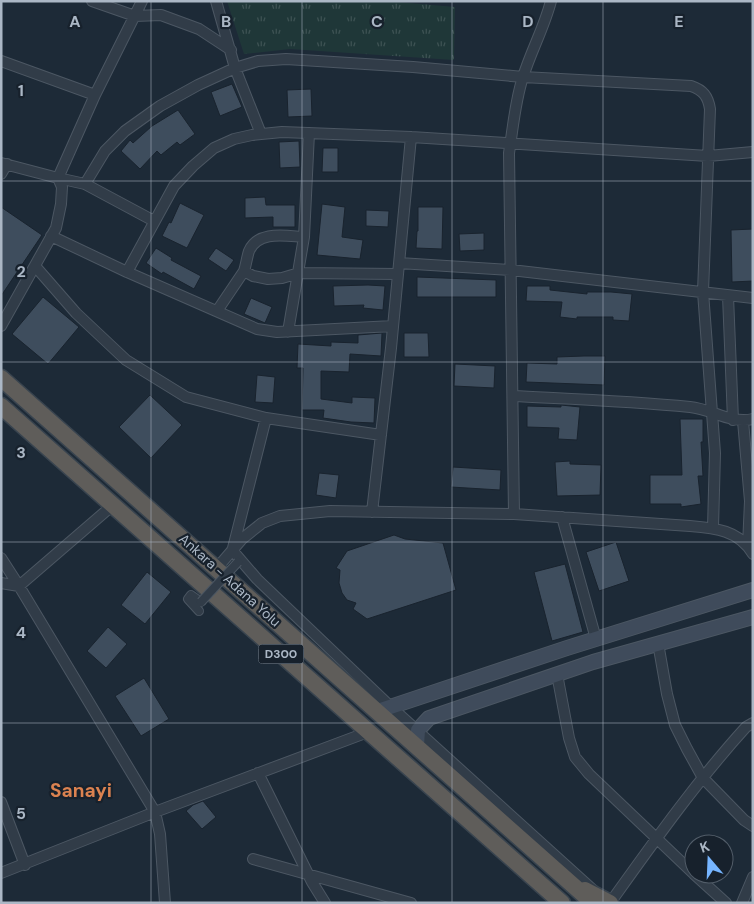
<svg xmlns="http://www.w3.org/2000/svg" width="754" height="904" font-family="'DM Sans',sans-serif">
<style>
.grass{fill:url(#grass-tufts)}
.building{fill:#3e4d5d;stroke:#19232e}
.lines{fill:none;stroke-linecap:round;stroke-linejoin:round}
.pedestrian-casing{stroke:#4c5763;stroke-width:10}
.minor-casing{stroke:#4c5763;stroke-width:12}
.secondary-casing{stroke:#4c5763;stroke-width:16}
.trunk-casing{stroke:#39444f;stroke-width:19}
.pedestrian{stroke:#313c48;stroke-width:8}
.minor{stroke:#313c48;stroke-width:10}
.secondary{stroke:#3f4b5b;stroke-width:14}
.trunk{stroke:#5f5d5a;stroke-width:16}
.pedestrian-bridge-casing{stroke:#4c5763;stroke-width:10;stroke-linecap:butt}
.pedestrian-bridge{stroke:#313c48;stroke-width:8}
.grid{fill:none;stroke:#abb7c5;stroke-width:1;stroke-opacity:0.55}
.labels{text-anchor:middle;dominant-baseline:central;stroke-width:4.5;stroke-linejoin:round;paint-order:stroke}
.shield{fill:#17212c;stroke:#7f8a97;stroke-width:1}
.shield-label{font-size:12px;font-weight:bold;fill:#abb7c5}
.street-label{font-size:14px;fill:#abb7c5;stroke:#17212c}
.district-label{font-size:19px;font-weight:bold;fill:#db8250;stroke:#17212c}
.grid-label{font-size:16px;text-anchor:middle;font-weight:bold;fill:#abb7c5;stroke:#17212c;stroke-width:4.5;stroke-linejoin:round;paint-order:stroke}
</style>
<defs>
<pattern id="grass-tufts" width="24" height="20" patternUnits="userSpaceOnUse" patternTransform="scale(1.25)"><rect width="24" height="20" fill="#1f3738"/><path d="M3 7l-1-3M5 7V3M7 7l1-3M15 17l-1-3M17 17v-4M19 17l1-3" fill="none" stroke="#3d5253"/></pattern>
</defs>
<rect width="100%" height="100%" fill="#1d2a37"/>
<!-- grass -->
<path class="grass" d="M227,1H387L455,7L454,60L290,49L244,54Z"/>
<!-- building -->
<path class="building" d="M232,84L242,107L220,116L211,92Z
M311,89L312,116L288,117L287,90Z
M178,110L195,134L180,145L177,142L161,155L157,151L140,169L121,151L130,140L133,143L152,126Z
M299,141L300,167L280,168L279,142Z
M323,148H338V172H322Z
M265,197L266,205H295V227H273V217L245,218V198Z
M180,203L204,215L187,248L162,236L169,222L171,223Z
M322,204L345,207L342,237L363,240L360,259L317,255Z
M1,207L42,235L1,296Z
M418,207H443L442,249L416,248L417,231H418Z
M366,210L389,211L388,227L366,226Z
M753,229V281L732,282L731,230Z
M484,233V250L460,251L459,234Z
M156,248L172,258L171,260L201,276L194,289L163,272L162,274L146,263Z
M216,248L234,260L226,271L208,259Z
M417,277L496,280V297H417Z
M368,285L385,286L383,310L363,308L364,305L334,306L333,286Z
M527,286H550V290L587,294V292H611L632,294L629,321L613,320V317H577V319L560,317L562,302L526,301Z
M43,297L79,327L48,364L12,334Z
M251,298L272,307L265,323L244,314Z
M382,333L381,356L350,354L349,372L321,371V399L352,403V397L375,398L374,423L351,422L323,418L324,410H302L303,368H297L298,344L331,346V342L358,343V335Z
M404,333H428L429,357H404Z
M584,356H605L604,385L526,382L527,363L557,364V357Z
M455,364L495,366L494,388L454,386Z
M257,375L275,377L273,403L255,402Z
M150,395L182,425L151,458L119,427Z
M561,405L580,407L577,440L558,439L559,428L527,427V406L561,407Z
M680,419H703V442H701L703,476H698L701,504L681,507V504H650V475H682Z
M570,461V464L601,465L600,495L557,496L555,462Z
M453,467L501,470L500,490L451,487Z
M319,473L339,475L336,498L316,495Z
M394,535L405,539L443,543L456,590L367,619L353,609L356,603L347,600L342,593L339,583L340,570L336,568L347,551Z
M616,542L629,581L599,591L586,552Z
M565,564L583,632L552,641L534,572Z
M147,572L171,592L145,624L121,605Z
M108,627L127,644L106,668L87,651Z
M144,678L169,719L141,736L115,696Z
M203,801L216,817L202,829L186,811L193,805Z"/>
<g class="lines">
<!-- pedestrian casing -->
<g class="pedestrian-casing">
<path id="pedestrian" d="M199,611L188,599L191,595L201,602"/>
</g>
<!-- minor casing -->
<g class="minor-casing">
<path id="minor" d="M92,1L135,16L161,15L199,29L231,50
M216,1L235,68L261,134
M1,61L95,95
M1,163L58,178L95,95L142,1
M1,174L7,164
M85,184L105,151L125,131L160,106L198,85L235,68L258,61L286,59L413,67L523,77L691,86C703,90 708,96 710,109L703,292L715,453L713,528
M51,236L127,272L257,329L277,332L393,326
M304,237C286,236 258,230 249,251C247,257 246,265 244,271L253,276L268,279L282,278L299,273L398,274
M399,263L511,270L753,298
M35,266L76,313L126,360L186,397L266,418L381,435
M127,272L174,186L193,166L214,148L234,139L252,135L282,132L411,137L708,156L753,152
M728,296L733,420
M217,311L244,271
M1,326L56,228L61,204L62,187L58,178L85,184L154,221
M288,332L304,237L309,133
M513,396C572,399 631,401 690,407C712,409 730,424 753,419
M743,421L750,501L748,546
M372,512L391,348L411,137
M514,514L509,153C513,128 515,101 523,77C531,51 544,28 551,1
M562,517L596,639
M233,548L266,418
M232,550L257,579L391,707L593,890
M1,558L19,586L155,812L160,834L165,903
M217,568L242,539L262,523L280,516L330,511L514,514L690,526C715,528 739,530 753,554
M1,583L19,586L113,505
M658,643L667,694L675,725L687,749L703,778L744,820L753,826
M557,674L569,738L575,757L589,774L694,874
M258,773L312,882L325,903
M1,802L25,865
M253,859L411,903
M1,873L155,812L368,732
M694,874L726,903
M610,903C653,843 696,782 746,727L753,723
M742,903L753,877"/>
</g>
<!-- secondary casing -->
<g class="secondary-casing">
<path id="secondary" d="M378,711L567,648L753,590
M417,745L418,730L429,718L593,662L753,617"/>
</g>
<!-- trunk casing -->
<g class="trunk-casing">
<path id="trunk" d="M1,378L593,903
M1,406L562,903
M585,890L610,903"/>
</g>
<!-- pedestrian -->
<use href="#pedestrian" class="pedestrian"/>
<!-- minor -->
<use href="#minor" class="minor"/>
<!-- secondary -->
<use href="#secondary" class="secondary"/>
<!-- trunk -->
<use href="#trunk" class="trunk"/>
<!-- pedestrian-bridge casing -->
<g class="pedestrian-bridge-casing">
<path id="pedestrian-bridge" d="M201,602L238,562"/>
</g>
<!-- pedestrian-bridge -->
<use href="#pedestrian-bridge" class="pedestrian-bridge"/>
</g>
<!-- grid -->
<path class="grid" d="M151,1V903M302,1V903M452,1V903M603,1V903M1,181H753M1,362H753M1,542H753M1,723H753"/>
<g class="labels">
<!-- shield labels -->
<rect class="shield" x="258.5" y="644.5" width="45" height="19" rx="4"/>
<g class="shield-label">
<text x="281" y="654">D300</text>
</g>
<!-- street labels -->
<g class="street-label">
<text transform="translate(230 580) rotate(42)">Ankara - Adana Yolu</text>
</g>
<!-- district labels -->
<g class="district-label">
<text x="81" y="790">Sanayi</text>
</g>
</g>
<g class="grid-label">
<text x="75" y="27">A</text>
<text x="226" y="27">B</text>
<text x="377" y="27">C</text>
<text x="528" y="27">D</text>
<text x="679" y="27">E</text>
<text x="21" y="96">1</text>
<text x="21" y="277">2</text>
<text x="21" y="458">3</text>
<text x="21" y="638">4</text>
<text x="21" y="819">5</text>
</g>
<!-- border -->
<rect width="754" height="904" fill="none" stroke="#abb7c5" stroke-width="5"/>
<!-- north arrow -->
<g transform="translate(709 859) rotate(341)"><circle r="24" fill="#17212c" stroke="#525d69"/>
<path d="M0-4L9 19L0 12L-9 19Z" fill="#76b5ff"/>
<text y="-8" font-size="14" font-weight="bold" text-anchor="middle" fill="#abb7c5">K</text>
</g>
</svg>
